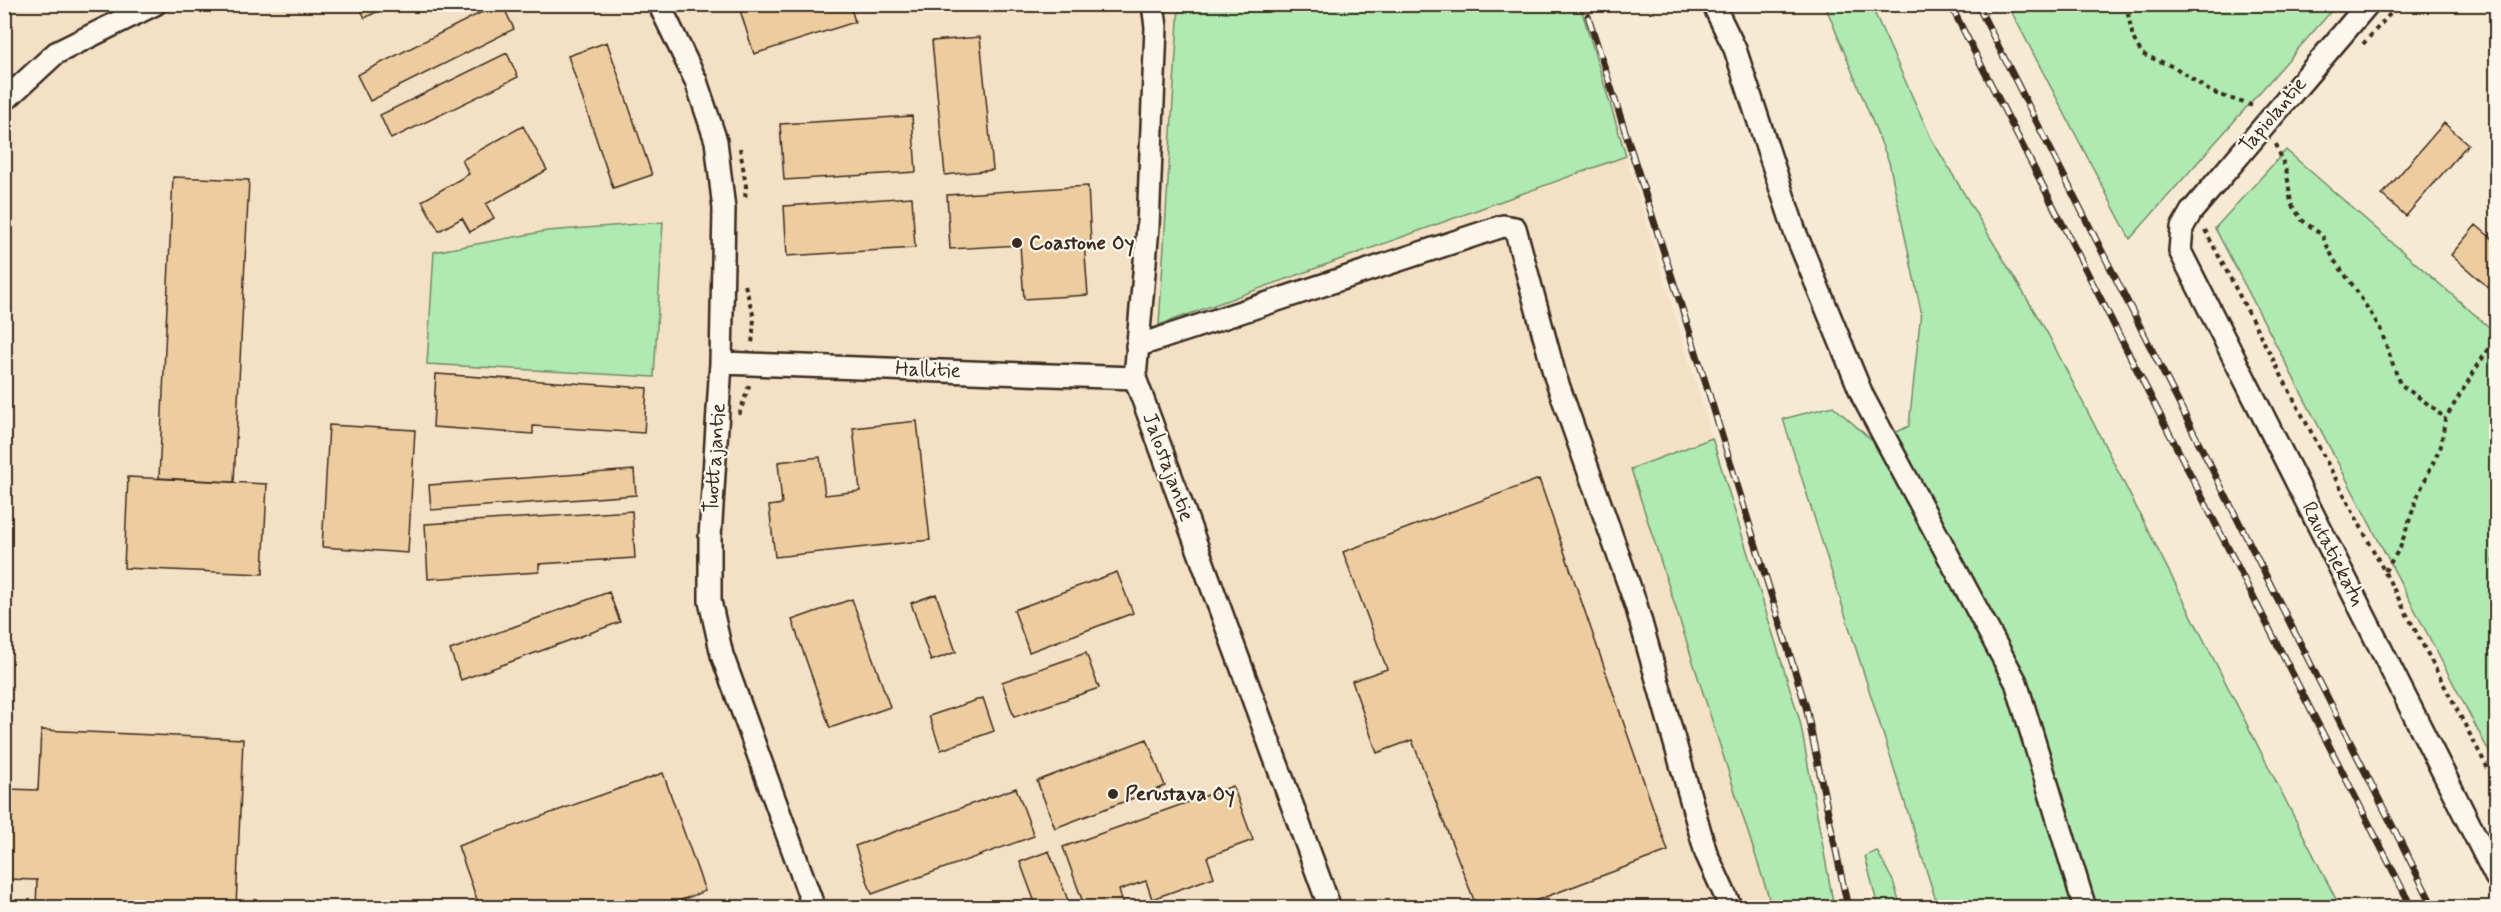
<svg xmlns="http://www.w3.org/2000/svg" width="2501" height="912" font-family="Mynerve,sans-serif">
<style>
.built{fill:#f4e1c5}
.green{fill:#aeeab1;stroke:#748a68;stroke-width:1.5}
.building{fill:#edcda0;stroke:#3b2a1e;stroke-width:1.5}
.lines{fill:none;stroke-linecap:round;stroke-linejoin:round}
.minor-casing{stroke:#3b2a1e;stroke-width:26}
.path{stroke:#3b2a1e;stroke-width:4;stroke-dasharray:4.5 4.5;stroke-linecap:butt}
.minor{stroke:#fbf7ec;stroke-width:21}
.rail-casing{stroke:#3b2a1e;stroke-width:7}
.rail{stroke:#fbf7ec;stroke-width:4.5;stroke-dasharray:14;stroke-linecap:butt}
.poi-dot{fill:#3b2a1e;stroke:#fbf7ec;stroke-width:2}
.labels{text-anchor:middle;dominant-baseline:central;stroke-width:4.5;stroke-linejoin:round;paint-order:stroke}
.street-label{font-size:21px;fill:#3b2a1e;stroke:#fbf7ec}
.poi-label{font-size:21px;font-weight:bold;fill:#3b2a1e;stroke:#fbf7ec;text-anchor:start}
</style>
<rect width="100%" height="100%" fill="#f7ead5"/>
<filter id="ink" filterUnits="userSpaceOnUse"><feTurbulence type="fractalNoise" baseFrequency=".0167" numOctaves="2"/><feDisplacementMap in="SourceGraphic" scale="12" xChannelSelector="R" yChannelSelector="G"/><feConvolveMatrix kernelMatrix="1 2 1 2 8 2 1 2 1" color-interpolation-filters="sRGB"/></filter>
<g filter="url(#ink)">
<!-- built -->
<path class="built" d="M5,4L1179,5L1159,324L1626,156L1800,721L1834,907L5,908Z"/>
<!-- green -->
<path class="green" d="M1179,5H1580L1626,156L1159,325Z
M1825,5H1871L1932,140L2048,334L2340,907H1938L1783,419L1833,406L1875,443L1909,426L1921,311L1889,162Z
M2334,5L2336,6L2130,239L2008,5Z
M2286,150L2496,333V556L2492,561L2496,572V765L2215,228Z
M663,222L654,377L427,364L434,252L547,231Z
M1712,438L1800,721L1834,907H1772L1631,469Z
M1877,851L1893,881L1901,907H1878L1865,856Z"/>
<!-- building -->
<path class="building" d="M358,4H391L365,18Z
M498,4H502L514,29L370,101L357,75Z
M738,4H850L855,22L754,54Z
M980,37L993,170L945,175L932,41Z
M607,42L652,175L613,188L568,56Z
M507,53L518,77L391,139L380,115Z
M912,116L916,172L784,180L780,124Z
M2444,123L2468,144L2406,216L2382,195Z
M523,126L547,170L486,204L494,218L470,232L462,218L439,231L422,201L469,174L462,160Z
M173,177L249,180L234,482L159,478Z
M1088,186L1091,242H1084L1088,295L1024,299L1020,245L950,249L947,195Z
M912,197L915,248L787,256L784,206Z
M2476,225L2496,242V294L2451,255Z
M436,374L647,388L644,433L533,426V434L433,427Z
M917,421L930,540L775,557L769,506L782,504L778,462L820,457L825,495L860,491L853,428Z
M329,425L415,430L408,553L322,547Z
M634,470L636,495L431,510L429,485Z
M128,477L267,484L263,574L124,568Z
M1539,479L1668,851L1516,908H1477L1412,740L1377,753L1352,681L1387,669L1343,552Z
M632,511L635,558L539,564V572L428,579L425,524Z
M1117,572L1133,613L1029,652L1014,610Z
M609,592L620,622L461,680L450,650Z
M936,594L956,652L931,661L911,603Z
M852,599L890,707L830,728L792,620Z
M1086,653L1099,688L1014,717L1002,682Z
M983,698L994,731L941,750L929,716Z
M41,730L243,739L236,908H36L37,880L4,879L7,789L38,790Z
M1147,739L1165,786L1055,828L1037,781Z
M663,773L705,891L660,908H480L458,846Z
M1233,786L1253,840L1207,857L1214,877L1152,899L1146,881L1119,890L1125,908H1085L1063,847Z
M1016,788L1034,836L872,894L855,846Z
M1049,851L1071,908H1037L1020,862Z"/>
<g class="lines">
<!-- minor casing -->
<g class="minor-casing">
<path id="minor" d="M659,4L696,81L716,141L724,209L721,363L710,537V601L722,655L814,908
M1153,4L1156,27L1148,227L1135,378L1330,908
M1713,4L1735,49L1795,232L1863,397L2016,682L2085,908
M2368,4L2191,212L2182,228L2180,251L2496,877
M4,101L56,53L155,4
M1137,346L1503,226L1515,228L1555,376L1636,605L1706,853L1731,908
M721,363L1135,378"/>
</g>
<!-- path -->
<path class="path" d="M2126,4L2133,38L2142,54L2176,68L2211,92L2256,107
M2363,44L2399,4
M2276,144L2287,173L2291,204L2302,220L2322,235L2334,260L2354,287L2380,328L2400,384L2435,409L2445,419
M740,148L746,186L745,200
M2205,230L2496,784
M745,285L754,318L752,345
M739,415L750,383
M2385,571L2400,548L2418,495L2441,446L2445,419L2496,336"/>
<!-- minor -->
<use href="#minor" class="minor"/>
<!-- rail casing -->
<g class="rail-casing">
<path id="rail" d="M1950,4L2412,908
M1977,4L2434,908
M1588,16L1696,352L1806,707L1848,908"/>
</g>
<!-- rail -->
<use href="#rail" class="rail"/>
</g>
</g>
<!-- markers -->
<g class="poi-dot">
<circle cx="1017" cy="243" r="6"/>
<circle cx="1113" cy="794" r="6"/>
</g>
<g class="labels">
<!-- street labels -->
<g class="street-label">
<text transform="translate(2273 115) rotate(-50)">Tapiolantie</text>
<text transform="translate(928 370) rotate(2)">Hallitie</text>
<text transform="translate(715 458) rotate(-86)">Tuottajantie</text>
<text transform="translate(1168 467) rotate(70)">Jalostajantie</text>
<text transform="translate(2333 554) rotate(63)">Rautatiekatu</text>
</g>
<!-- poi labels -->
<g class="poi-label">
<text x="1029" y="243">Coastone Oy</text>
<text x="1125" y="794">Perustava Oy</text>
</g>
</g>
<!-- margin -->
<rect width="2501" height="912" fill="none" stroke="#fbf7ec" stroke-width="24"/>
<rect x="12" y="12" width="2477" height="888" fill="none" stroke="#3b2a1e" stroke-width="2" filter="url(#ink)"/>
</svg>
